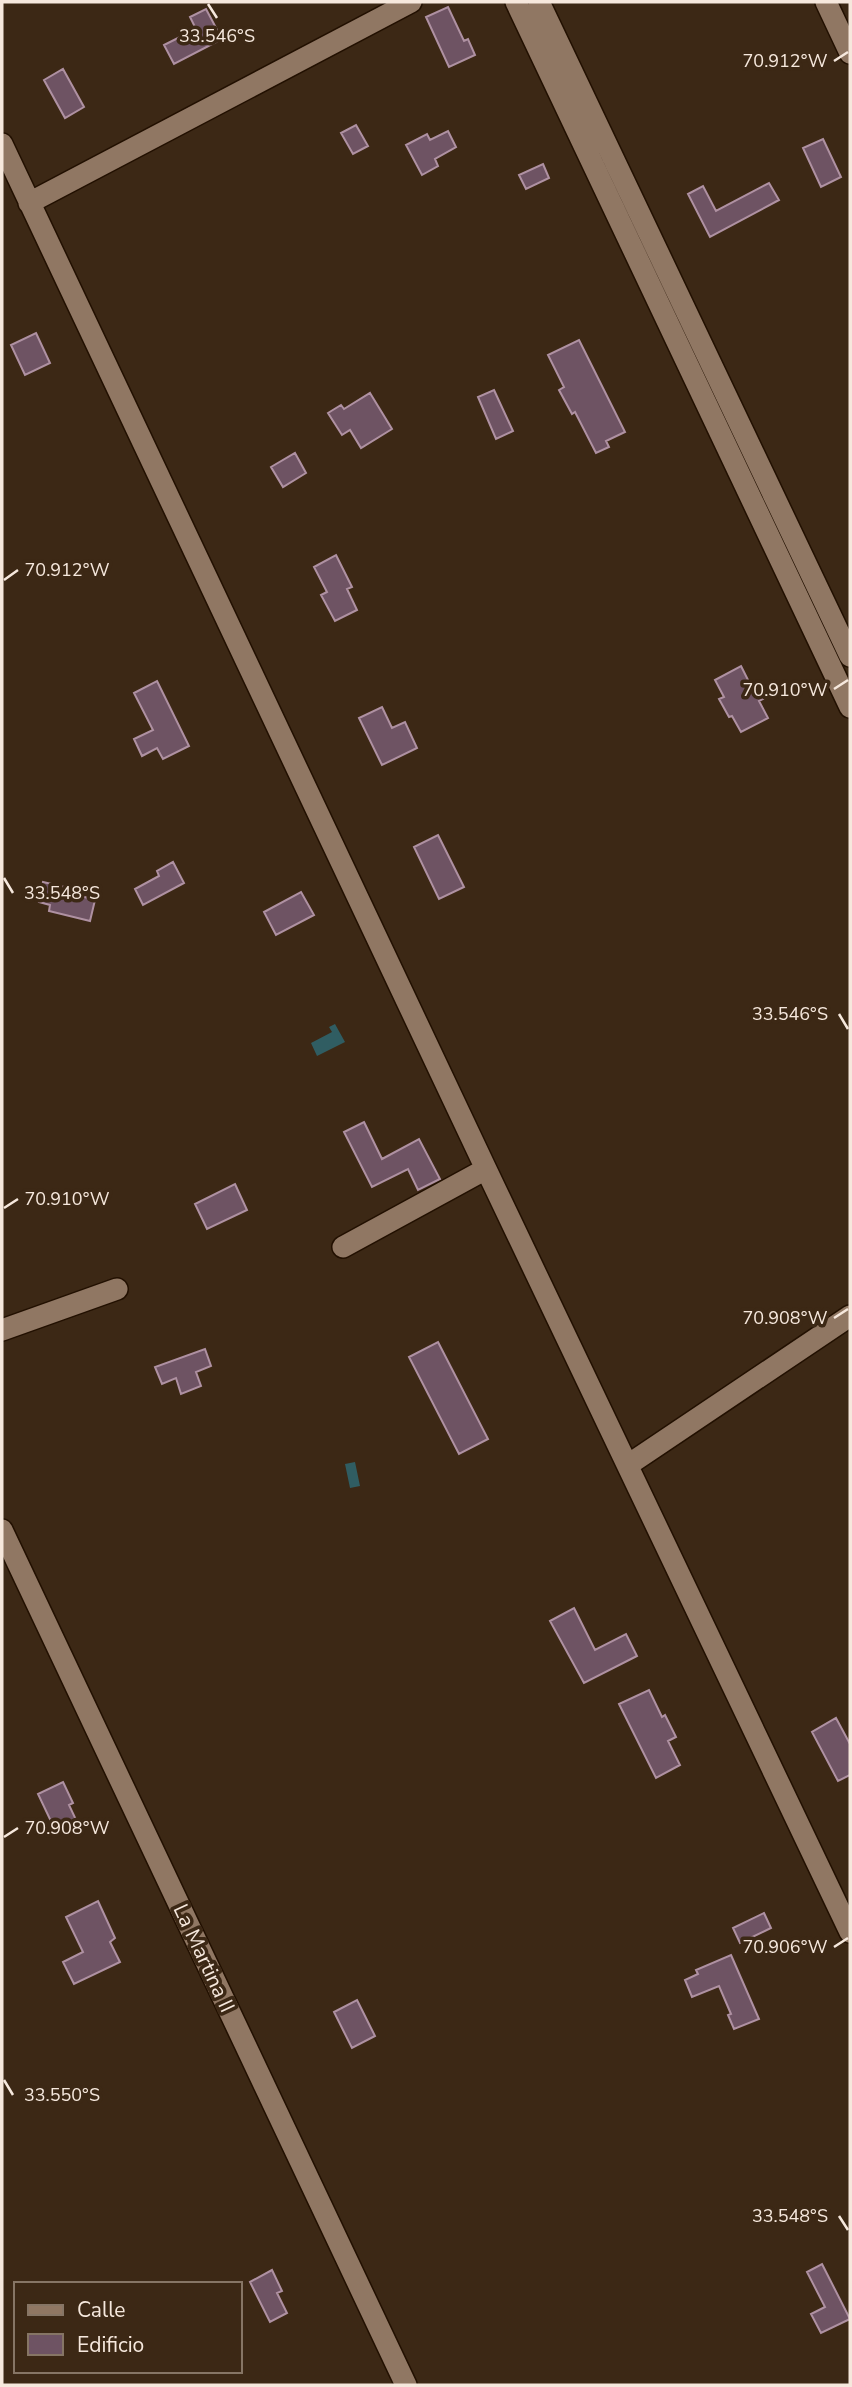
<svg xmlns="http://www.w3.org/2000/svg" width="852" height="2387" font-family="'Nunito Sans',sans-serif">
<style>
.water{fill:#305d62}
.building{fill:#6e5363;stroke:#af91a2;stroke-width:2}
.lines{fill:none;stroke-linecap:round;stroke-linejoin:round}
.minor-casing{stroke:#221001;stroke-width:24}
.minor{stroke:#907763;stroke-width:21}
.ticks{fill:none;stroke:#f6e8dd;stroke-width:2.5}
.labels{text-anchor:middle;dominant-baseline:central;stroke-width:7;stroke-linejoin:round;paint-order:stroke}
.street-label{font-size:21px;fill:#f6e8dd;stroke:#3c2815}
.ticks-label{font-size:18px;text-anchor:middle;fill:#f6e8dd;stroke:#3c2815;stroke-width:7;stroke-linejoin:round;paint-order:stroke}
</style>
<rect width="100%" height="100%" fill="#3c2815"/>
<!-- water -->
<path class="water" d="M335,1024L345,1042L317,1056L311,1043L332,1032L329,1027Z
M355,1462L360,1486L350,1488L345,1464Z"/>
<!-- building -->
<path class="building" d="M448,7L464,41L468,39L475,55L449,67L426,17Z
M206,9L222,39L174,64L164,45L196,29L190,17Z
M63,69L84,107L65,118L44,80Z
M356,125L368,146L353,154L341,133Z
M448,131L456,147L435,159L438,166L422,175L406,145L427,134L430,140Z
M823,139L841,177L821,187L803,148Z
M543,164L549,178L526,189L519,175Z
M769,183L779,200L710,237L688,194L703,186L716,211Z
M36,333L50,363L25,375L11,345Z
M579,340L625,432L606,441L609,447L596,453L575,412L572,414L559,390L564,387L548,355Z
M494,390L513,431L496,439L478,397Z
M370,393L392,429L361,448L350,430L342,435L328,413L341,405L344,409Z
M295,453L306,473L283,487L271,467Z
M336,555L352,587L347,589L357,610L335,621L321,595L327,592L314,567Z
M741,666L750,684L754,682L763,699L759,701L768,718L741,732L732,716L729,717L719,699L724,697L715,680Z
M157,681L189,746L163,759L157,748L142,756L134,739L153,730L134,693Z
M382,707L392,728L405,722L417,748L382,765L359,718Z
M438,835L464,887L439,899L414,847Z
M173,862L184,883L143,905L135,889L159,876L157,871Z
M43,882L82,891L81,896L95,900L90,921L49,911L50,905L39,902Z
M301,892L314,915L276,935L264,912Z
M364,1122L382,1159L419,1139L440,1179L418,1190L408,1169L372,1187L344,1132Z
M235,1184L247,1210L207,1229L195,1204Z
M438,1342L488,1439L459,1454L409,1357Z
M205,1349L211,1366L196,1372L201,1386L181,1394L176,1378L162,1384L155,1367Z
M574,1608L595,1650L626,1634L637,1656L584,1683L550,1621Z
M649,1690L662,1717L665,1715L676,1737L668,1741L680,1765L656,1778L619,1704Z
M836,1718L850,1744V1775L838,1781L812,1732Z
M63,1782L73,1803L69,1805L78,1824L57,1834L38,1794Z
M98,1901L115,1938L110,1942L120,1962L74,1984L63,1962L83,1952L66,1917Z
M764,1913L771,1928L740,1943L733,1928Z
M731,1955L759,2019L734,2029L728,2015L731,2014L719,1986L692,1997L685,1980L698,1974L696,1970Z
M357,2000L375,2036L352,2048L334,2012Z
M822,2264L850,2319L821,2333L811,2314L825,2307L807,2272Z
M272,2270L282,2291L277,2293L287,2313L270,2322L250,2282Z"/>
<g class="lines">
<!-- minor casing -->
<g class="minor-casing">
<path id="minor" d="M516,2L850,707
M539,2L850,656
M826,2L850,53
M2,144L486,1169L850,1932
M29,203L411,2
M343,1247L486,1169
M2,1330L117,1289
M628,1465L850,1316
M2,1530L406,2385"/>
</g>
<!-- minor -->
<use href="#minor" class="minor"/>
</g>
<!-- ticks -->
<path class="ticks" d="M208,4L217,18M834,61L848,52M4,580L18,570M834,689L848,680M4,878L13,893M839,1014L848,1029M4,1208L18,1199M834,1318L848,1309M4,1837L18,1828M834,1947L848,1938M4,2080L13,2095M839,2216L848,2230"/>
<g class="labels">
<!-- street labels -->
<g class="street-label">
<text transform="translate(204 1958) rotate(65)">La Martina II</text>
</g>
</g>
<g class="ticks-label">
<text x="217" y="42">33.546°S</text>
<text x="785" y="67">70.912°W</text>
<text x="67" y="576">70.912°W</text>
<text x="785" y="696">70.910°W</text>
<text x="62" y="899">33.548°S</text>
<text x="790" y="1020">33.546°S</text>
<text x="67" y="1205">70.910°W</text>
<text x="785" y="1324">70.908°W</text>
<text x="67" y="1834">70.908°W</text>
<text x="785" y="1953">70.906°W</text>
<text x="62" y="2101">33.550°S</text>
<text x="790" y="2222">33.548°S</text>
</g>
<!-- border -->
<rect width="852" height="2387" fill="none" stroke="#f6e8dd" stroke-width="7"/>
<!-- legend -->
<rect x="14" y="2282" width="228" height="91" fill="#3c2815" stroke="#867565" stroke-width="2"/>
<rect x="28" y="2305" width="35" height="10" fill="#907763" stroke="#867565" stroke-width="2"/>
<text x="77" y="2317" font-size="21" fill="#f6e8dd">Calle</text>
<rect x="28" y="2334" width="35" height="21" fill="#6e5363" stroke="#867565" stroke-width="2"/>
<text x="77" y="2352" font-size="21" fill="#f6e8dd">Edificio</text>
</svg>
